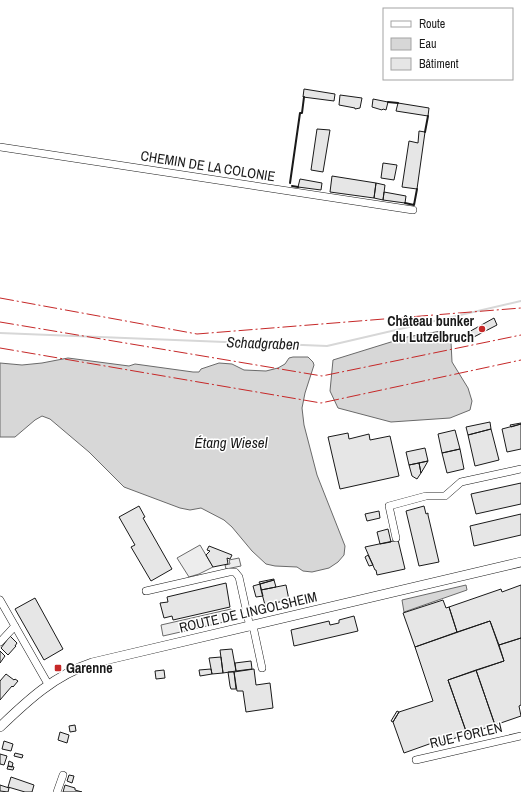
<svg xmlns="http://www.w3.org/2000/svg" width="521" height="792" font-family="'Archivo Narrow',sans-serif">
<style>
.built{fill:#ededed;stroke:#6a6a6a}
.water{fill:#d7d7d7;stroke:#6a6a6a}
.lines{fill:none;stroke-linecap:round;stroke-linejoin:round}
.stream{stroke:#d7d7d7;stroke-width:2}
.building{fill:#e6e6e6;stroke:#1a1a1a}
.minor-casing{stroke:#1a1a1a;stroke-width:8}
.major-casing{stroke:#1a1a1a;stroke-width:10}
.minor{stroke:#fff;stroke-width:7}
.major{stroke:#fff;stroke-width:9}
.wall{stroke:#1a1a1a;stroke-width:2}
.power{stroke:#c62828;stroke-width:1;stroke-dasharray:14 3 2 3;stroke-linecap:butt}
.poi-dot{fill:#c62828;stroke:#fff;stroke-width:1.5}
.labels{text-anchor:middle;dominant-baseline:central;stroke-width:3;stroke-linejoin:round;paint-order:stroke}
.street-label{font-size:14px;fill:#1a1a1a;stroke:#fff}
.poi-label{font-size:14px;font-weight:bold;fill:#1a1a1a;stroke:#fff;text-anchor:end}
.water-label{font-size:15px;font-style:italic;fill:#1a1a1a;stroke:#fff}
</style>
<rect width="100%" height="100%" fill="#fff"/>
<!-- built -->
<path class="built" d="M200,545L213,567L199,574L189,577L177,558Z
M239,558L241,566L226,569L225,565L230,564L229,560Z
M231,609L233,620L163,636L161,625Z"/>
<!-- water -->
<path class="water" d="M441,331L446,339L451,342L452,362L468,388L472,401L470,410L450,418L391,422L338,408L330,391L333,360L407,337Z
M293,357H308L313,362L314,365L305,393L302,408L304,425L317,475L345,546L344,555L338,562L329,568L312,572L303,571L297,567L275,566L266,564L252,551L232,527L224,520L201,508L190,510L180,508L124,487L89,452L50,419L42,416L35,420L15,437H0V363L22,365L42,363L68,358L129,366L135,364L193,372H199L201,369L219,363L232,364L244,370L266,371L278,368L285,364L289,358Z
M466,585L467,590L404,612L402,600Z"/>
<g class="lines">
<!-- stream -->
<path class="stream" d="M0,333L327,346L521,301"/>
</g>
<!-- building -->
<path class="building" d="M304,89L335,94L334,101L303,97Z
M340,95L362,98L360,108L355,109V108L339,105Z
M373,99L388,102L386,110L383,109L382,110L372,107Z
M398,103L429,108L428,116L396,111Z
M317,129L330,130L323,172L311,170Z
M419,131L425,132L417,189L402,187L409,141L418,143Z
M383,163L397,165L394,180L381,178Z
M332,176L376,183L374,198L330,192Z
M300,179L322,183L321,190L298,187Z
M376,183L385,185L383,200L374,198Z
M384,192L406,196L405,203L383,200Z
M494,318L497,325L470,339L467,333Z
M490,422L491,429L468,435L466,427Z
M521,423V424L511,427L510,425Z
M521,424V449L507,452L502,429Z
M491,429L499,460L475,466L468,435Z
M455,430L460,449L442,453L438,434Z
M348,433L349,439L369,434L370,440L390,436L399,476L340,489L328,437Z
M425,448L428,461L409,465L406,452Z
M460,449L464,469L447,473L442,453Z
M428,461L424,468L421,473L419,463Z
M419,463L421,473L417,479L412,476L409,465Z
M521,483V504L476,514L471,494Z
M139,506L145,517L143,518L172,569L151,581L131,547L135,545L119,517Z
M424,506L426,514L428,513V515L439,562L419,566L406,511Z
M379,511L380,518L367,521L365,514Z
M521,514V535L474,546L470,526Z
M388,529L391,542L380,544L377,532Z
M398,540L405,569L377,575L376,570H375L365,547Z
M209,546L232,555L230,559L227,558L228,564L213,567L206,555L210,551L207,550Z
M368,555L373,565L369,566L365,557Z
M274,579V580L260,584L259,582Z
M274,580L276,587L261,590L260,584Z
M226,583L230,607L173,620L172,616L164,618L160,603L168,602L167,597Z
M260,584L263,596L256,597L253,586Z
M286,585L289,600L265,605L261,590Z
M521,585V638L499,645L490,621L457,632L449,607L501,589L502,592Z
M35,598L63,649L44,660L15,609Z
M443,600L446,608L449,607L457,632L415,647L403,613Z
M354,616L358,631L294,646L291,630L329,621L330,625L339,623V620Z
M490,621L504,661L448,680L467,734L432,746V743L404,753L393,722L399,712L433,701L415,647Z
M10,636L17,643L15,646H16L8,655L1,648Z
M521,638V705L519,706L521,716L495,725L476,670L504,661L499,645Z
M232,649L236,671L223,673L220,650Z
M0,651L5,656L0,663Z
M221,657L223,673L212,674L209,658Z
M251,661L252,669L236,671L235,663Z
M211,669L212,674L200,676L199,670Z
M254,669L256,685L270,683L273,708L246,712L243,691H237L234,672Z
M164,670L165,678L156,679L155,671Z
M476,670L495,725L467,734L448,680Z
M228,672H234L236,689H231L230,686Z
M6,674L14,680L15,679L18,681L13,687L12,686L0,700V681Z
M397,711L399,712L393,722L391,721Z
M75,725L76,731L70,732L69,726Z
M60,732L69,735L67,743L58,740Z
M4,741L13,744L11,751L2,749Z
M15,753L23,755L22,758L14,756Z
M0,754L7,756L4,765L0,764Z
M9,761L13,763L12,767L8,766Z
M8,766L14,767L13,770L7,769Z
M69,775L74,776L72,783L67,781Z
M11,777L34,785L32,792H25L8,787Z
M0,785L9,788L8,792L0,791Z
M65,785L75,788V790L82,792H63Z"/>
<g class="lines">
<!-- minor casing -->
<g class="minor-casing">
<path id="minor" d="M0,147L413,210
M396,538L389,506L426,496H445L461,482L521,469
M146,591L229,572H235L239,577L250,627
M0,600L48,684
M253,626L262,668
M0,642L15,626
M416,760L521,736
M57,792L63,775"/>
</g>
<!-- major casing -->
<g class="major-casing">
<path id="major" d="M0,727C28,700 55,675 92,663L521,562"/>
</g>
<!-- minor -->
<use href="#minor" class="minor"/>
<!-- major -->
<use href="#major" class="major"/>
<!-- wall -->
<path class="wall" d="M388,102L398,103
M425,132L428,116
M290,183L300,113H302L304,97
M292,186L298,187
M405,203L414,205L417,189"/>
<!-- power -->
<path class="power" d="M0,298L197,334L521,308
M0,322L322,376L521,335
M0,348L321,403L521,360"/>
</g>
<!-- markers -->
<g class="poi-dot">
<circle cx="482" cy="329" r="4"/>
<rect x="54" y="664" width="8" height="8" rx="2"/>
</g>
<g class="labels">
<!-- street labels -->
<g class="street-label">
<text transform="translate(208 166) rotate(9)">CHEMIN DE LA COLONIE</text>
<text transform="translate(248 612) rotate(-13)">ROUTE DE LINGOLSHEIM</text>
<text transform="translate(466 735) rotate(-13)">RUE FORLEN</text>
</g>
<!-- poi labels -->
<g class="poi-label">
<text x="474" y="321">Château bunker<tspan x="474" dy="16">du Lutzelbruch</tspan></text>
<text x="66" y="668" text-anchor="start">Garenne</text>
</g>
<!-- water labels -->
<g class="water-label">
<text transform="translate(263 343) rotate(2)">Schadgraben</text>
<text x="231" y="442">Étang Wiesel</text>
</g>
</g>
<!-- legend -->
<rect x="383" y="8" width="130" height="72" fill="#ffffff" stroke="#a3a3a3"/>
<rect x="391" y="21" width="20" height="6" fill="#ffffff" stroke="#a3a3a3"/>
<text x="419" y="28" font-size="12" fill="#1a1a1a">Route</text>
<rect x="391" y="38" width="20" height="12" fill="#d7d7d7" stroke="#a3a3a3"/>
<text x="419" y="48" font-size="12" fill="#1a1a1a">Eau</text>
<rect x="391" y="58" width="20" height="12" fill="#e6e6e6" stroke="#a3a3a3"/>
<text x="419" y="68" font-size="12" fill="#1a1a1a">Bâtiment</text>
</svg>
